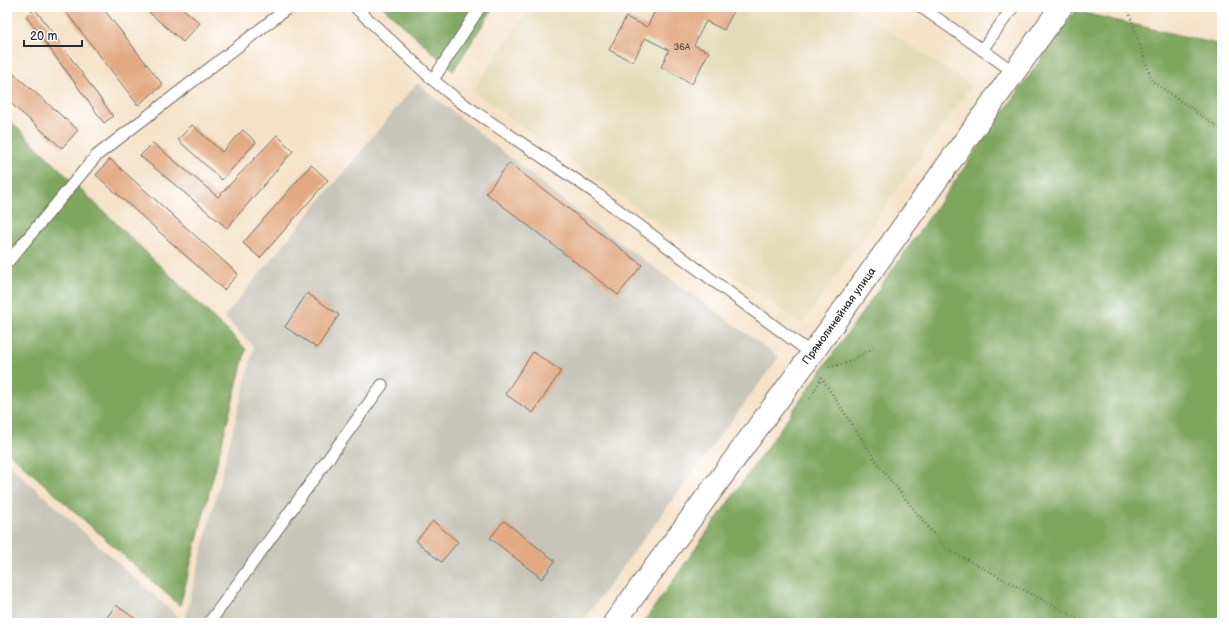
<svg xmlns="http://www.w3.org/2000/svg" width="1229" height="630" font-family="'Balsamiq Sans',sans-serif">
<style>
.built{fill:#e5dbba}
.industrial{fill:#c7c5b8}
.forest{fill:#7ea65e;stroke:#546844}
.building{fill:#e2aa83}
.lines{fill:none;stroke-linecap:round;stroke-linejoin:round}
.lane-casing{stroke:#726b62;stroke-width:13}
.street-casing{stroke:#726b62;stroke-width:24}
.path{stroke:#726b62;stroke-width:2.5;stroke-dasharray:1 3;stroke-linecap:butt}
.lane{stroke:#fff;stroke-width:11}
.street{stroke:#fff;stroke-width:22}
.labels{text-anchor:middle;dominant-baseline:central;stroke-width:3;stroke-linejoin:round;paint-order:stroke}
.number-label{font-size:9px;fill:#594b41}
.street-label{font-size:11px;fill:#2b2b2b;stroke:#fff}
</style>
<rect width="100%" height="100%" fill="#fff"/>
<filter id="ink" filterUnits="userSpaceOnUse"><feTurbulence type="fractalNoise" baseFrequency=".025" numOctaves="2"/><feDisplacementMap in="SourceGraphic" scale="8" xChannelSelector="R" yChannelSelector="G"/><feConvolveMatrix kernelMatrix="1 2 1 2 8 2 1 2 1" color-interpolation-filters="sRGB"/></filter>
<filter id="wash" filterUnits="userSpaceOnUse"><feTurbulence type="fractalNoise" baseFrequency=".012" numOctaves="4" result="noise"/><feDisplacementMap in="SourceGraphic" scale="16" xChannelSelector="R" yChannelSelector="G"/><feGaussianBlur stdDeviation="0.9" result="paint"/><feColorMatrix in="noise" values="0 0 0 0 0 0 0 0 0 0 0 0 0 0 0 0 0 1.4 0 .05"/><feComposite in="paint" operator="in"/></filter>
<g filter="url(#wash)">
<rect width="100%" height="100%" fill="#f5e2c8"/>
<!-- built -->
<path class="built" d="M530,7H852L971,85L802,324L472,91Z"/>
<!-- industrial -->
<path class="industrial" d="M417,83L584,217L779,357L581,623H7V463L184,622L254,347L224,317Z"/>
<!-- forest -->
<path class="forest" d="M383,7H494L453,71Z
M1075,11L1222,45V623H643Z
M7,118L246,349L180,606L7,451Z"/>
<g id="blocks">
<!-- building -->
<path class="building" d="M62,7H102L163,85L138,105Z
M143,7H181L200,23L183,42Z
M657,7H691L700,11L702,7H736L724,30L706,21L694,45L709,52L692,84L661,67L669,50L645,38L633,62L609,50L626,17L647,27Z
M990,7H1003L999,13Z
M35,9L113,116L104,123L26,16Z
M7,68L78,130L62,148L7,100Z
M192,125L222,152L243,130L256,142L222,180L178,140Z
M277,135L293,151L227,228L140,156L153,143L218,197Z
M110,159L238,274L224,290L96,175Z
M509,163L642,265L618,295L486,193Z
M311,165L328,180L260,258L243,243Z
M307,293L339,315L317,348L285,327Z
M533,352L561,371L533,413L505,394Z
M433,521L458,542L441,562L416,541Z
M504,521L555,561L542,579L490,538Z
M116,605L141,623H103Z"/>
</g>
</g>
<g filter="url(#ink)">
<use href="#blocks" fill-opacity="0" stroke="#726b62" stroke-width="1"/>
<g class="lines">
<!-- lane casing -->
<g class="lane-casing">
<path id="lane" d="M355,7L433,80L459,101L594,192L812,354
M921,7L1014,72
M982,50L1013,7
M433,80L480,7
M7,263L96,156L289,7
M209,623L382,385"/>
</g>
<!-- street casing -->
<g class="street-casing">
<path id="street" d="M614,623L811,355L1061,7"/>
</g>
<!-- path -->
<path class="path" d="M1127,7L1152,81L1222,130
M829,367L847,363L873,348
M821,377L880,467L945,548L1086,623
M810,399L821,379"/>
<!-- lane -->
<use href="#lane" class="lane"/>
<!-- street -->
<use href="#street" class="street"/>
</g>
</g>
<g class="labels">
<!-- number labels -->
<g class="number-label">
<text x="682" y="47">36А</text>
</g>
<!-- street labels -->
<g class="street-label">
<text transform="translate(839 316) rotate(-54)">Прямолинейная улица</text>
</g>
</g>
<!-- margin -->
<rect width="1229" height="630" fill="none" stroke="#fff" stroke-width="24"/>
<!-- scale -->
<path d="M24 40v6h58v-6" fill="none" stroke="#2b2b2b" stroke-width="2"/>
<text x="30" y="40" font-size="12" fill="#2b2b2b" stroke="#ffffff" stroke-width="3" paint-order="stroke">20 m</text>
</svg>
